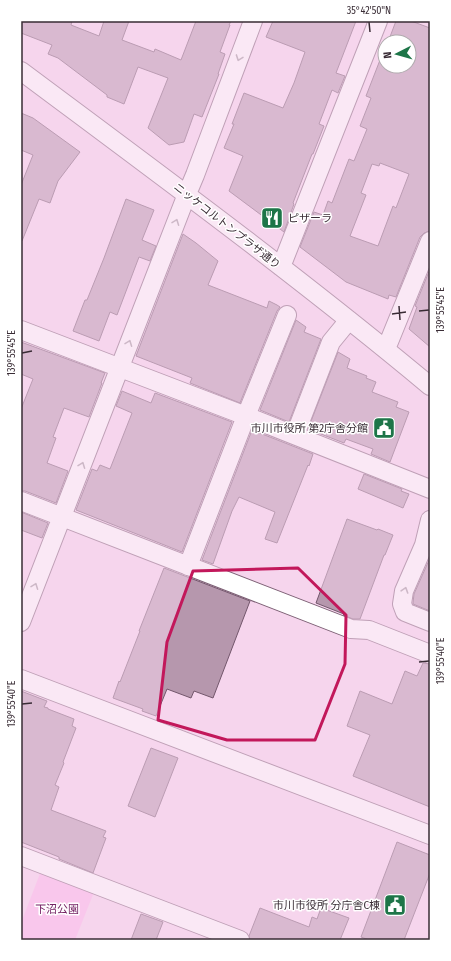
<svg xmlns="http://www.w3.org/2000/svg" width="451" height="961" font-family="'Fira Sans Condensed','Noto Sans JP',sans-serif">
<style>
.green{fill:#fdb6eb}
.building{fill:#b697ad;stroke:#73576c;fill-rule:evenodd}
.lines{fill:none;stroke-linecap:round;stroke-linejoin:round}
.minor-casing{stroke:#7d6075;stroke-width:20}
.minor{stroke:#fff;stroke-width:18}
.oneway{stroke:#9c969a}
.marked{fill:none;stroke:#c2185b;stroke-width:3;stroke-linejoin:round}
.ticks{fill:none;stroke:#392c35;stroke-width:1.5}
.labels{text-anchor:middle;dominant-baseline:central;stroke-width:3;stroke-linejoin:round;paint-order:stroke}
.poi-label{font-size:11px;fill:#392c35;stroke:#fff;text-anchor:end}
.street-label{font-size:11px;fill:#392c35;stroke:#fff}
.park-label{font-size:11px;fill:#742264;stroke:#fff}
.neatline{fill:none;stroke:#392c35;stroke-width:1.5}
.ticks-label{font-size:10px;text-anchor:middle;fill:#392c35}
</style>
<rect width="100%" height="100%" fill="#f6d5ed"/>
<!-- green -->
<path class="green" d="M41,871L94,892L75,940H21V923Z"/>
<!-- building -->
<path class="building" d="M21,21H72L71,25L99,36L104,21H129L122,40L154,52L155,49L181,60L196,21H231L229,25H230L220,52L225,54L218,74H219L202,117L194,114L184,142L169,145L148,128L168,78L138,67L124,104L107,97V95L58,58L48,54L52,45L21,33Z
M273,21H356L336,73L345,76L338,93L332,90L319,124L324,126L313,154H312L293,203L294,204L284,232L229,191L243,156L224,148L234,124H232L244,93L283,108L294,83L305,52L266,37Z
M396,21H411L430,28V231L424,233L420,237L396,297L389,295L388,299L346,282L300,247L314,212L323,215L328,201L332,203L349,159L354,161L367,129L360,126L371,98L366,96L380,60L381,61L385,50V66H409V42H388ZM380,163L409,174L396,208L393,206L378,246L350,236L366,195L361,193L372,164L379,166Z
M21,113L33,118L80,152L58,181L50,203L39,199L22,241H21V185L33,155L21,150Z
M126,199L154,210L142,240L156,246L150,261L139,257L117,315L110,312L99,341L73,331L85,300H87L104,258Z
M183,234L196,243L218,261L208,285L267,308L269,301L277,305L280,307L277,311L240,403L190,383L192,378L136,356Z
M430,269V347L409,329L417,307L415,306Z
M296,320L306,327L304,332L321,339L289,422L260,410Z
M21,342L105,373L101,383H102L89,417L64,408L53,437L56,438L47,463L68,471L56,503L25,491H21V409L33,379L21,374Z
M338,352L350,359L347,368L367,376L366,378L376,382L372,392L398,402L396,407L409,412L390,462L371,454L373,449L346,439L344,443L308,429Z
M122,391L151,403L155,393L232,422L182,552L76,510L92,469L97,471L100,465L110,469L132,413L116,406Z
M252,430L313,454L309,466L308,465L277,543L265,539L275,512L239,497L232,511L213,564L202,560Z
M364,474L402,489L401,491L409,494L403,508L358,489Z
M21,512L48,523L42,538L21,530Z
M347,519L377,530L378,529L393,535L385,555H384L360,619H353L343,615L344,614L316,603Z
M430,558V611L413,604V603L414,594Z
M164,568L250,601L213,698L194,691L191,698L167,689L156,716L142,711L143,709L113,698L119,681L120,682L140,631H139Z
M423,663L430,664V807L353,776L370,735L347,726L360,691L392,704L405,671L417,676Z
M21,691L47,701L44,707L48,708V709L74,719L72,726L76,728L63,762L64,763L55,785L59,787L51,810L106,831L103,837L106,838L93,873L59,859V857L21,842Z
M151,748L178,758L155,817L128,806Z
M397,842L430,855V873L404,940H369L361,937Z
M260,908L309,927L312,917L317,919L321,908L349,918L340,940H250L249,936Z
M141,914L163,922L156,940H131Z"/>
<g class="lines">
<!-- minor casing -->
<g class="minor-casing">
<path id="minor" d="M21,71C159,174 298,276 430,386
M281,267L378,21
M21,330L246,416L430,489
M386,349L430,241
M295,435L331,342L349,320
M21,501L351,629L369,630L430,654
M430,520L424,545L404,591L402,604L405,612L430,622
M188,566L246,416L287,315
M21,622L187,194L195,175L253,21
M21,679L430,835
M21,856L240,940"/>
</g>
<!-- minor -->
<use href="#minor" class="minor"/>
</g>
<!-- one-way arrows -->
<defs><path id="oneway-chevron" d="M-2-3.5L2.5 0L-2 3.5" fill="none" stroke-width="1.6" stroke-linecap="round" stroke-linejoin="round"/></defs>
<g class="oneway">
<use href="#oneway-chevron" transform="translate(239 58) rotate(110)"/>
<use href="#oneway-chevron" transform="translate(176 222) rotate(-69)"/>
<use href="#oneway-chevron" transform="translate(129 343) rotate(-69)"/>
<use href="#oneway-chevron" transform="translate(82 465) rotate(-69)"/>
<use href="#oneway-chevron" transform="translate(35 586) rotate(-69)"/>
<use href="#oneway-chevron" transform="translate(405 590) rotate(-72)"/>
</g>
<!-- marked area -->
<path d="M0 0H451V961H0ZM298,568L346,615L345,664L315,740H227L158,720L167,642L193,571Z" fill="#f6d5ed" fill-opacity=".55" fill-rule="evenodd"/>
<path class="marked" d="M298,568L346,615L345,664L315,740H227L158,720L167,642L193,571Z"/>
<!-- ticks -->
<path class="ticks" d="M369,22L370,32M399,306L400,320M419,311L429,310M392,314L406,312M22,353L32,351M419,662L429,661M22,704L32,703"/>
<!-- icons -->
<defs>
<g id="restaurant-square" transform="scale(1.15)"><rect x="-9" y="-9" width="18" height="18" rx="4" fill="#1d7548" stroke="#fff"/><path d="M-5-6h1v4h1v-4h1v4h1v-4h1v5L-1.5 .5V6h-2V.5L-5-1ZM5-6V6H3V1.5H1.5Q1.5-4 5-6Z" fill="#fff"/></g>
<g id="civic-square" transform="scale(1.15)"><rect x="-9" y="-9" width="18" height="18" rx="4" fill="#1d7548" stroke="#fff"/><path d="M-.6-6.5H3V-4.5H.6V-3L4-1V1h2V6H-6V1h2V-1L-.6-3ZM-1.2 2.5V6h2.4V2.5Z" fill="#fff"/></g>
</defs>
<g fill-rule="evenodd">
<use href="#restaurant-square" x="272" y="218"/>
<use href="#civic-square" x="384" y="428"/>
<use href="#civic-square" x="395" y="905"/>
</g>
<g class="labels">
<!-- poi labels -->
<g class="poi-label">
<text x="288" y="218" text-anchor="start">ピザーラ</text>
<text x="368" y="428">市川市役所 第2庁舎分館</text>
<text x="380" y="905">市川市役所 分庁舎C棟</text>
</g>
<!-- street labels -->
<g class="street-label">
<text transform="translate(227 226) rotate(38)">ニッケコルトンプラザ通り</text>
</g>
<!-- park labels -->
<g class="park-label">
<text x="57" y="909">下沼公園</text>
</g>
</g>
<!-- border -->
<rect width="451" height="961" fill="none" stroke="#ffffff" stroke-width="44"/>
<!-- north arrow -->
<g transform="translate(397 54) rotate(264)"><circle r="19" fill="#ffffff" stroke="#b0abae"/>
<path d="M0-3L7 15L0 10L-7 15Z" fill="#1d7548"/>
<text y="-6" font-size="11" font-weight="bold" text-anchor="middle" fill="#392c35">N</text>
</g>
<rect x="22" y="22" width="407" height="917" class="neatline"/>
<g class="ticks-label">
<text x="369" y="14">35°42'50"N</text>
<text transform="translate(440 310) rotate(-90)" y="4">139°55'45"E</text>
<text transform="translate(11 353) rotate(-90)" y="4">139°55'45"E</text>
<text transform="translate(440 661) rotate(-90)" y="4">139°55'40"E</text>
<text transform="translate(11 704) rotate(-90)" y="4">139°55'40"E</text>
</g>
</svg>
